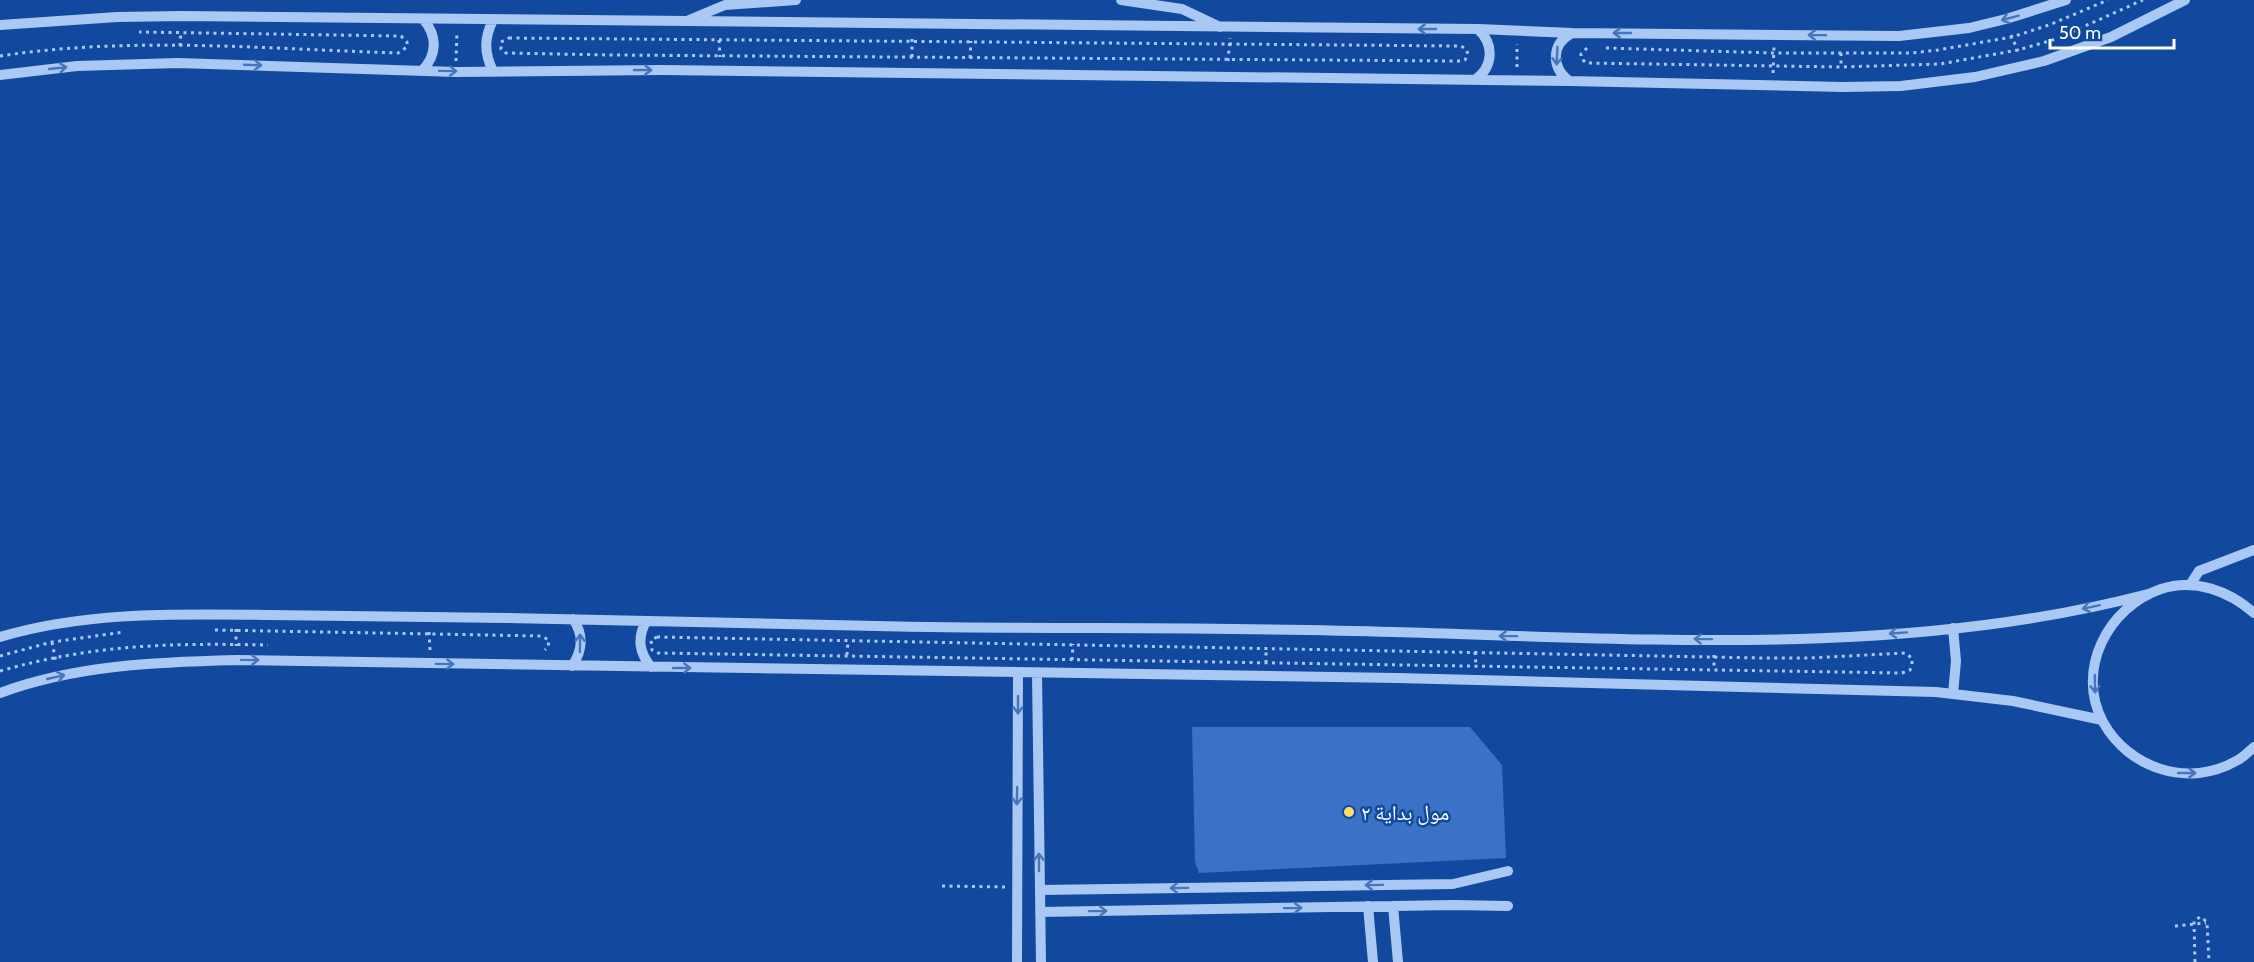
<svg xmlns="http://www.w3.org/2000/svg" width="2254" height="962" font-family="Cabin,'Noto Naskh Arabic',sans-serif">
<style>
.building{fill:#3b72c5}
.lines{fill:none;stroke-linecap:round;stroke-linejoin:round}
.path{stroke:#a9c8f4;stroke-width:3;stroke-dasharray:3 4.5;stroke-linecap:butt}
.minor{stroke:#a9c8f4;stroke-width:10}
.oneway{stroke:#4775bc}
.poi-dot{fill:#ffdb6c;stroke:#12499e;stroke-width:2}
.labels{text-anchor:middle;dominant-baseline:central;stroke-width:5;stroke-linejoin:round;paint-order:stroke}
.poi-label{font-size:21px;fill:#fff;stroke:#12499e;text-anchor:start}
</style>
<rect width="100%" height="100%" fill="#12499e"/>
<!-- building -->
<path class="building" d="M1192,727H1470L1502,765L1506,858L1199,873L1195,862Z"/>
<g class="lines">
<!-- path -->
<path class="path" d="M2011,35L2018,51
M509,38L1461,46L1466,49L1468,54L1465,60L1459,61L610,55L506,53L501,49V42Z
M912,39V57
M719,40L720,57
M180,46L181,32
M1587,48L1581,54V58L1586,63L1841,67L1940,64L2018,50L2056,39L2143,0
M1606,48L1773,53H1911L1938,50L2012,37L2049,25L2108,0
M1841,53V67
M0,56C131,36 266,49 398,53L407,47V42L401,36L139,32
M970,58L971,41
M456,61L457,31
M1228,61L1230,38
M1517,67V44
M1773,73L1774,47
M236,629V646
M215,630L541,636L549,640L548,647L545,650
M429,632L430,650
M657,637L1762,658H1809L1905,653L1912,658V666L1910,670L1902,673L658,653L652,650L651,640Z
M52,642L56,662
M1475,652L1476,666
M847,655L848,641
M1714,655V670
M0,656L52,642L124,632
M1072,660L1073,644
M1266,663V648
M0,671C95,644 171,643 268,645
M942,886L1006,887
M2175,926L2206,923
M2195,962L2194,921L2200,917L2203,918L2207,923L2209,962"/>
<!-- minor -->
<path class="minor" d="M1121,0L1182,9L1220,27
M689,20L725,5L796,0
M0,25L117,17L182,16L1478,29L1572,33L1899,36L1969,28L2006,19L2066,0
M422,71C437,55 438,36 423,19
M493,71C484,53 484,38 493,20
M0,75L77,66L178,63L456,72L662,70L1569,81L1843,87L1901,86L1975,77L2044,61L2111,37L2185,0
M1475,80C1493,67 1495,45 1478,29
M1569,81C1551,67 1551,44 1572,33
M2190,585L2199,571L2254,550
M2254,613C2229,591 2195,578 2161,589C2108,607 2075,670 2103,722C2129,769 2189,788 2236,761C2243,758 2248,752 2254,747
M646,621C637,639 639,652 651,667
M0,637C87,611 179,614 269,615C348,616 427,617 507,618C647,620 788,625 929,627C1084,629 1239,627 1394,632C1644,639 1904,658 2148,594
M572,666C583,650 584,635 573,619
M1037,674L1041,962
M0,693C75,665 158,662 237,660L1397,678L1936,692L2013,701L2102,720
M1953,694L1956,661L1953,628
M1040,890L1453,884L1508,871
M1368,906L1373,962
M1393,906L1398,962
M1040,912L1454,905L1508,906
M1017,962L1018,673"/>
</g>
<!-- one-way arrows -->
<defs><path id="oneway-shaft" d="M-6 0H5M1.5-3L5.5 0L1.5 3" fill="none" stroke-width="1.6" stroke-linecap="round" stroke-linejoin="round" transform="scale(1.5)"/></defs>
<g class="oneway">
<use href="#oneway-shaft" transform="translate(2010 18) rotate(165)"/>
<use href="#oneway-shaft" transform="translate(1427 29) rotate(-180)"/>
<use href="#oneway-shaft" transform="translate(1622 33) rotate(-180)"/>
<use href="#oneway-shaft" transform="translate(1817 35) rotate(-179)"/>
<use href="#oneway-shaft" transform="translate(1557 56) rotate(93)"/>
<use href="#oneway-shaft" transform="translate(253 65) rotate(2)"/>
<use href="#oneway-shaft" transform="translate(58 68) rotate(-6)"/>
<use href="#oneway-shaft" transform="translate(643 70)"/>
<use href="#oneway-shaft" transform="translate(448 71) rotate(1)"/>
<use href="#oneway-shaft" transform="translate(2091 607) rotate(168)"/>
<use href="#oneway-shaft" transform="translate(1898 633) rotate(176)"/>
<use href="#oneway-shaft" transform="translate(1508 636) rotate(-179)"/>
<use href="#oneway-shaft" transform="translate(1703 639) rotate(-179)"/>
<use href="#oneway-shaft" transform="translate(580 643) rotate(-89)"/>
<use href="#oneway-shaft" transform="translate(250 660) rotate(1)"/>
<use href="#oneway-shaft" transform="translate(445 664) rotate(1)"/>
<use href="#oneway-shaft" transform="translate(682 668)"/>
<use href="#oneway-shaft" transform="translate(56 677) rotate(-13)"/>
<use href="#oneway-shaft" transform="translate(2095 684) rotate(89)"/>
<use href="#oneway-shaft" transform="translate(1018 705) rotate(90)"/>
<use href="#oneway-shaft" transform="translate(2187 773)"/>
<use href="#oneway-shaft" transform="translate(1017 796) rotate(91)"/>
<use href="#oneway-shaft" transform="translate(1039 862) rotate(-90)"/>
<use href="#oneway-shaft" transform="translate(1374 885) rotate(179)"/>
<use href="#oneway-shaft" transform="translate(1179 888) rotate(179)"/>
<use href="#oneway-shaft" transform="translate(1293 908) rotate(-1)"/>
<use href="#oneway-shaft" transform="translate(1098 911) rotate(-1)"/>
</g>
<!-- markers -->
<circle class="poi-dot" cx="1349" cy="812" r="6"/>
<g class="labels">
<!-- poi labels -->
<g class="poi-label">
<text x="1361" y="812">مول بداية ۲</text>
</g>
</g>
<!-- scale -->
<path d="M2050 39v9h124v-9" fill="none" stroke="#ffffff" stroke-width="3"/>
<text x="2059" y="39" font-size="18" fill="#ffffff" stroke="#12499e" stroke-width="4.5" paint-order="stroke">50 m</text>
</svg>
